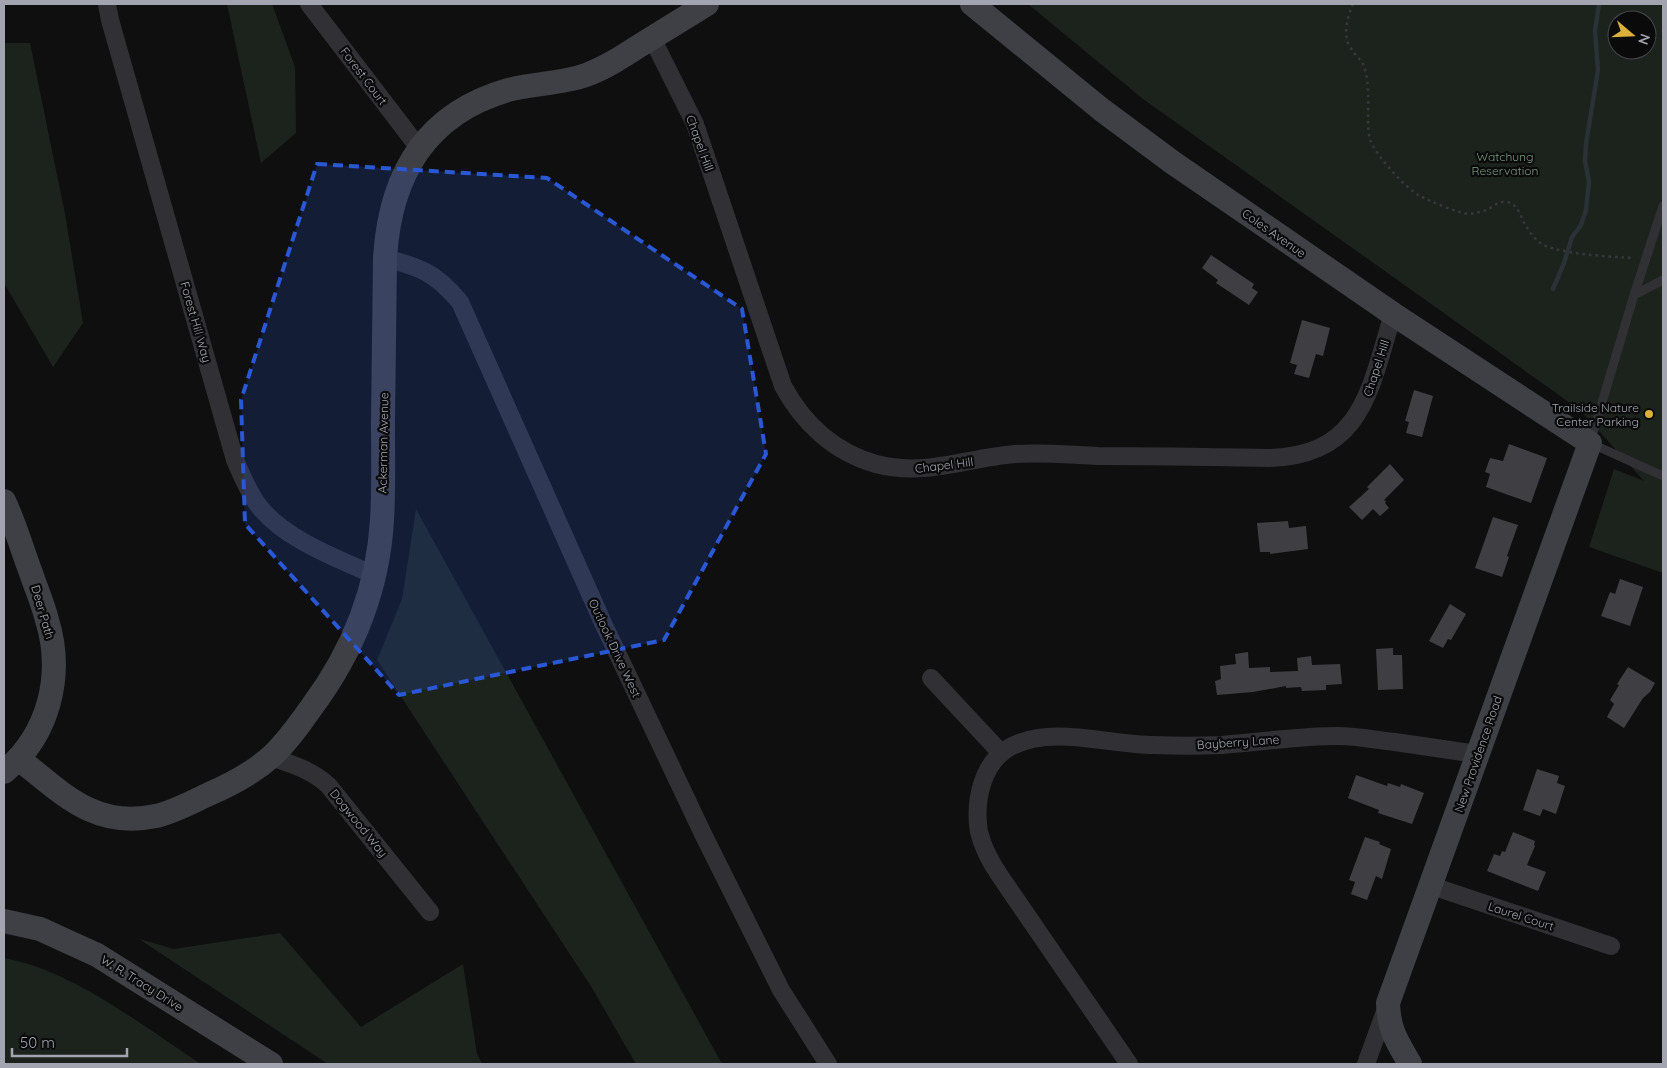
<svg xmlns="http://www.w3.org/2000/svg" width="1667" height="1068" font-family="Quicksand,sans-serif">
<style>
.green{fill:#1c231d;fill-rule:evenodd}
.lines{fill:none;stroke-linecap:round;stroke-linejoin:round}
.stream{stroke:#2a3137;stroke-width:4.5}
.building{fill:#3f3f43}
.path{stroke:#37383c;stroke-width:2.5;stroke-dasharray:2.5 4;stroke-linecap:butt}
.lane{stroke:#313135;stroke-width:9}
.street{stroke:#313135;stroke-width:18}
.secondary{stroke:#3f4045;stroke-width:24}
.marked{fill:#2a57d4;fill-opacity:0.2;stroke:#2a57d4;stroke-width:4;stroke-dasharray:10 6;stroke-linejoin:round}
.poi-dot{fill:#dcb13b;stroke:#0a0a0b;stroke-width:2}
.labels{text-anchor:middle;dominant-baseline:central;stroke-width:4.5;stroke-linejoin:round;paint-order:stroke}
.street-label{font-size:12px;fill:#a2a5b0;stroke:#0a0a0b}
.park-label{font-size:12px;fill:#7b997f;stroke:#0a0a0b}
.poi-label{font-size:12px;fill:#a2a5b0;stroke:#0a0a0b;text-anchor:end}
</style>
<rect width="100%" height="100%" fill="#0f0f10"/>
<!-- green -->
<path class="green" d="M227,4H272L295,67L296,133L261,163Z
M1028,4H1663V573L1589,547L1614,469L1644,481L1580,410L1143,99ZM1617,20H1647V50H1617Z
M4,43H30L65,214L83,323L53,367L4,283Z
M416,509L722,1064H636L592,988L377,660L402,599Z
M280,933L361,1027L463,964L477,1054L482,1064H328L139,939L174,949Z
M4,958C72,970 143,1026 201,1064H4Z"/>
<g class="lines">
<!-- stream -->
<path class="stream" d="M1553,289L1564,263L1572,237L1581,225L1586,210L1589,182L1585,161L1586,144L1598,70L1595,31L1599,4"/>
</g>
<!-- building -->
<path class="building" d="M1211,255L1254,284L1252,288L1258,292L1249,305L1216,283L1218,280L1202,268Z
M1302,320L1330,328L1323,356L1316,354L1309,378L1294,374L1297,365L1290,363Z
M1414,390L1433,396L1422,437L1406,433L1409,422L1405,421Z
M1509,444L1547,458L1531,503L1486,487L1490,474L1485,472L1490,458L1503,461Z
M1390,464L1404,480L1384,500L1386,501L1385,503L1389,508L1380,516L1373,509L1362,520L1349,507L1369,489L1367,487Z
M1493,517L1518,525L1507,556L1509,557L1502,577L1475,568Z
M1288,521L1289,528L1306,526L1308,549L1270,554V552H1260L1257,523Z
M1620,579L1643,587L1630,626L1601,616L1610,592L1615,594Z
M1450,604L1466,614L1451,640L1448,639L1443,648L1429,641Z
M1393,648V655H1402L1403,689L1378,690L1376,649Z
M1248,652L1249,668L1270,667V672L1298,671L1297,658L1311,656L1312,665L1340,664L1342,684L1326,685V690L1302,691L1301,687L1286,688V686L1253,692L1217,695L1215,681L1221,679L1220,666L1236,664L1235,654Z
M1628,667L1655,683L1650,692L1643,698L1624,728L1607,717L1614,704L1610,700L1619,685L1617,684Z
M1537,769L1559,776L1557,783L1565,786L1556,814L1543,809L1540,816L1523,810Z
M1356,775L1387,786L1388,783L1400,787L1401,784L1424,793L1412,824L1378,813L1379,810L1348,798Z
M1513,832L1535,841L1534,845L1535,846L1527,865L1546,872L1538,891L1487,871L1494,854L1500,856L1502,851L1505,852Z
M1365,837L1380,842L1379,844L1391,849L1382,879L1376,876L1367,900L1351,894L1355,882L1349,880Z"/>
<g class="lines">
<!-- path -->
<path class="path" d="M1353,4C1348,16 1342,34 1350,47C1360,63 1364,58 1367,80C1370,97 1366,125 1370,140C1375,154 1406,189 1420,196C1429,201 1460,214 1470,214C1476,213 1482,212 1488,209C1496,205 1503,198 1512,204C1520,209 1521,219 1526,226C1529,231 1533,237 1538,241C1549,254 1615,257 1634,258"/>
<!-- lane -->
<path class="lane" d="M1663,206L1634,295L1590,443L1663,476
M1634,295L1663,280"/>
<!-- street -->
<path class="street" d="M107,4L110,20L235,460C242,476 248,491 258,505C284,539 336,558 374,575
M309,4L419,148
M652,38L695,124L783,386C803,423 834,452 876,464C925,477 966,458 1015,454C1042,452 1071,455 1098,456C1155,456 1212,457 1269,458C1363,456 1370,388 1393,314
M385,258C420,267 436,273 460,302L603,623L704,836L781,990L828,1064
M931,678L1001,753
M271,757C292,764 311,770 328,785L430,912
M1432,886L1611,946
M1129,1064L1000,876C991,863 983,848 979,832C974,801 982,761 1012,746C1053,725 1109,745 1154,745C1176,746 1199,746 1222,745C1261,742 1299,736 1338,736C1357,736 1376,740 1395,742C1422,746 1450,750 1477,754
M1366,1064L1387,1006"/>
<!-- secondary -->
<path class="secondary" d="M972,4L1102,110L1172,162L1393,314L1590,443L1388,1003C1389,1031 1397,1041 1410,1064
M4,501C15,524 22,549 31,573C36,588 43,604 47,620C64,675 49,735 4,772
M19,759C63,794 95,829 156,816C174,812 192,802 209,794C230,785 254,772 272,756C287,742 299,725 311,708C352,653 378,590 382,520C384,487 383,454 383,422C384,367 384,312 385,258C390,176 425,114 508,90C534,83 561,84 586,75C605,68 622,57 639,46C662,32 684,18 707,4
M4,921L40,929L97,955L271,1064"/>
</g>
<!-- marked area -->
<path class="marked" d="M317,164L547,178L742,309L766,454L664,640L399,695L245,524L241,400Z"/>
<!-- markers -->
<circle class="poi-dot" cx="1649" cy="414" r="5"/>
<g class="labels">
<!-- street labels -->
<g class="street-label">
<text transform="translate(364 76) rotate(53)">Forest Court</text>
<text transform="translate(700 143) rotate(70)">Chapel Hill</text>
<text transform="translate(1274 233) rotate(35)">Coles Avenue</text>
<text transform="translate(196 322) rotate(74)">Forest Hill Way</text>
<text transform="translate(1376 368) rotate(-72)">Chapel Hill</text>
<text transform="translate(383 443) rotate(-89)">Ackerman Avenue</text>
<text transform="translate(944 465) rotate(-7)">Chapel Hill</text>
<text transform="translate(43 612) rotate(74)">Deer Path</text>
<text transform="translate(615 648) rotate(65)">Outlook Drive West</text>
<text transform="translate(1238 742) rotate(-4)">Bayberry Lane</text>
<text transform="translate(1478 754) rotate(-71)">New Providence Road</text>
<text transform="translate(359 823) rotate(51)">Dogwood Way</text>
<text transform="translate(1521 916) rotate(18)">Laurel Court</text>
<text transform="translate(142 983) rotate(32)">W. R. Tracy Drive</text>
</g>
<!-- park labels -->
<g class="park-label">
<text x="1505" y="156">Watchung<tspan x="1505" dy="14">Reservation</tspan></text>
</g>
<!-- poi labels -->
<g class="poi-label">
<text x="1639" y="407">Trailside Nature<tspan x="1639" dy="14">Center Parking</tspan></text>
</g>
</g>
<!-- border -->
<rect width="1667" height="1068" fill="none" stroke="#a2a5b0" stroke-width="10"/>
<!-- north arrow -->
<g transform="translate(1632 35) rotate(109)"><circle r="24" fill="#0a0a0b" stroke="#47484d"/>
<path d="M0-4L9 19L0 12L-9 19Z" fill="#dcb13b"/>
<text y="-8" font-size="14" font-weight="bold" text-anchor="middle" fill="#a2a5b0">N</text>
</g>
<!-- scale -->
<path d="M12 1048v8h115v-8" fill="none" stroke="#a2a5b0" stroke-width="2.5"/>
<text x="20" y="1048" font-size="15" fill="#a2a5b0" stroke="#0a0a0b" stroke-width="4" paint-order="stroke">50 m</text>
</svg>
